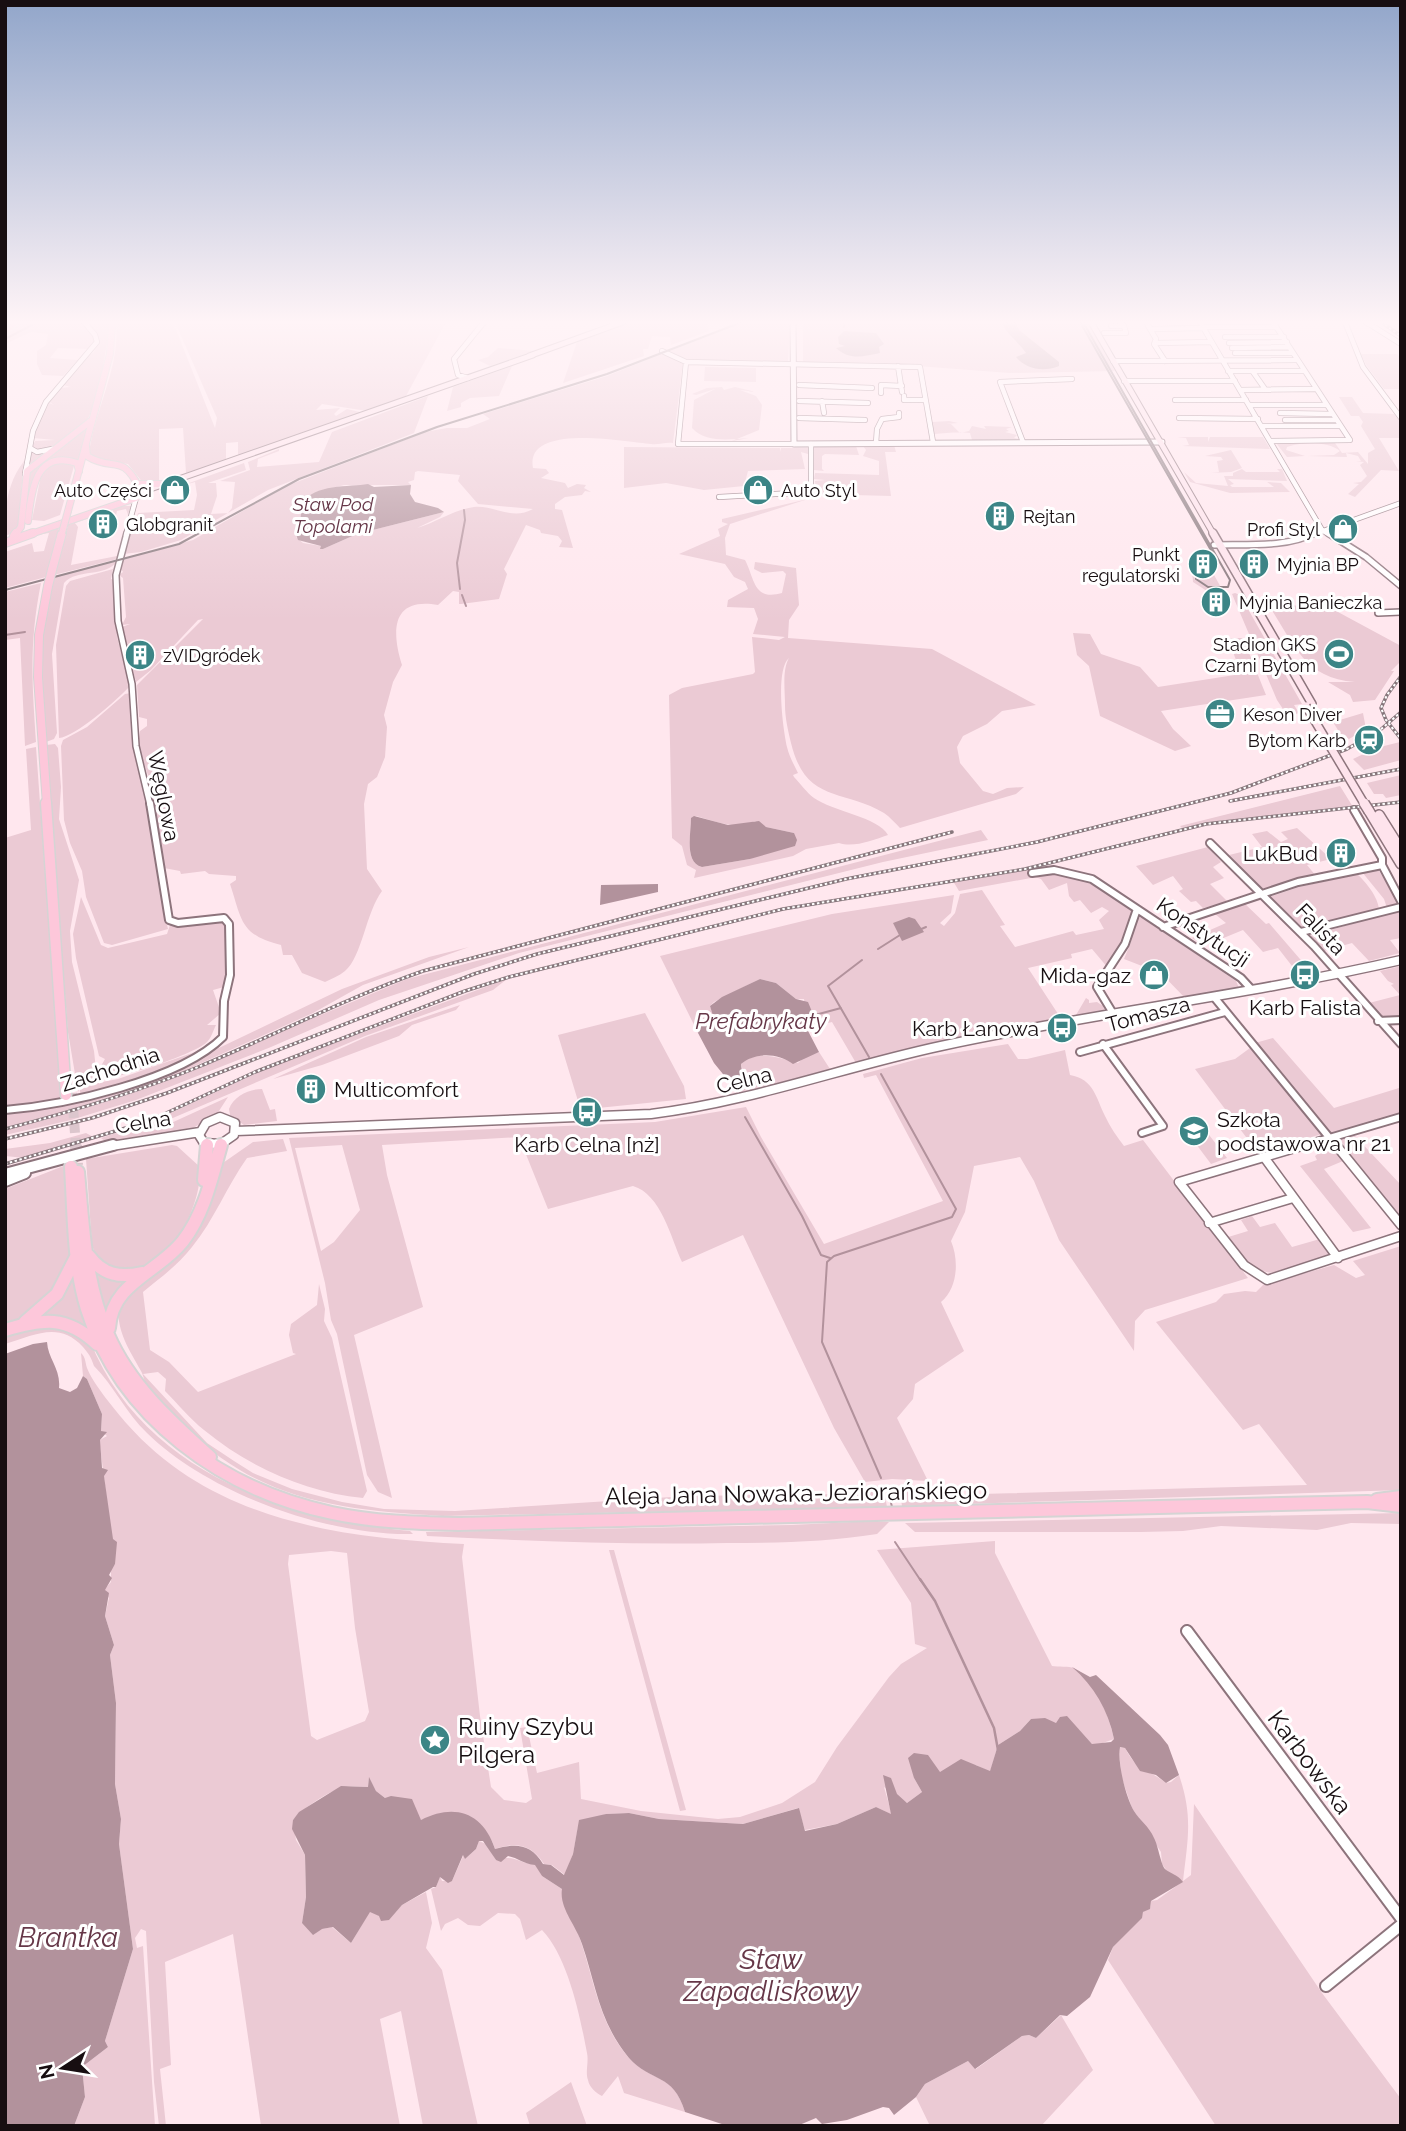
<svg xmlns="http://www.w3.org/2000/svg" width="1406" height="2131" font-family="Raleway,sans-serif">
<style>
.green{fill:#ebcad4;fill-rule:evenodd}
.water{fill:#b2929c}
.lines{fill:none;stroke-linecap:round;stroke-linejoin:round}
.stream-far1{stroke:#b2929c;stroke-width:2}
.stream{stroke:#b2929c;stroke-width:2.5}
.primary-tunnel-far1{stroke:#dcc6cd;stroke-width:10;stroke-dasharray:10 5;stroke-linecap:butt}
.primary-tunnel{stroke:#dcc6cd;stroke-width:12;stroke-dasharray:12 6;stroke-linecap:butt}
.minor-far4-casing{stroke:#8d747c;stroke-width:6}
.minor-far3-casing{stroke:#8d747c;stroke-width:8}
.minor-far2-casing{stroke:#8d747c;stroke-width:10}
.minor-far1-casing{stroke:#8d747c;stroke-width:11}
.minor-casing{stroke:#8d747c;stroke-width:14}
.tertiary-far2-casing{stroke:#8d747c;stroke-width:7}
.tertiary-far1-casing{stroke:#8d747c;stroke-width:11}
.tertiary-casing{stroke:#8d747c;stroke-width:14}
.secondary-far2-casing{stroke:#8d747c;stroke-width:7}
.secondary-far1-casing{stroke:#8d747c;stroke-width:10}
.secondary-casing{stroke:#8d747c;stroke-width:12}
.primary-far3-casing{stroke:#d5d4d4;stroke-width:8}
.primary-far2-casing{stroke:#d5d4d4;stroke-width:10}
.primary-far1-casing{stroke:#d5d4d4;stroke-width:13}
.primary-casing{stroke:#d5d4d4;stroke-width:16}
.motorway-casing{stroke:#d5d4d4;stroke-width:4}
.minor-far4{stroke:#fff;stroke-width:4.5}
.minor-far3{stroke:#fff;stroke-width:5}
.minor-far2{stroke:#fff;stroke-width:6}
.minor-far1{stroke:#fff;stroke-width:8}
.minor{stroke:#fff;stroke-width:10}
.tertiary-far2{stroke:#fff;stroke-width:5}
.tertiary-far1{stroke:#fff;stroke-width:8}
.tertiary{stroke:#fff;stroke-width:10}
.secondary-far2{stroke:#fee3ec;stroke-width:5}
.secondary-far1{stroke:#fee3ec;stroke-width:7}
.secondary{stroke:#fee3ec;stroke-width:9}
.primary-far3{stroke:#fdc7da;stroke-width:6}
.primary-far2{stroke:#fdc7da;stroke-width:8}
.primary-far1{stroke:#fdc7da;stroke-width:10}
.primary{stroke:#fdc7da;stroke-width:12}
.motorway{fill:#fba1c1;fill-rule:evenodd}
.tram{stroke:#87777c;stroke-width:2}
.rail-casing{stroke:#87777c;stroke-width:3.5}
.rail{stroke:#fff;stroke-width:2;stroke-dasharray:2.5;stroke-linecap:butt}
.secondary-bridge-far1-casing{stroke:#8d747c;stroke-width:10;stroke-linecap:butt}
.secondary-bridge-casing{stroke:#8d747c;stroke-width:12;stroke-linecap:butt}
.primary-bridge-far1-casing{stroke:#d5d4d4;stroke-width:8;stroke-linecap:butt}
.primary-bridge-casing{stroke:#d5d4d4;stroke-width:10;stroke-linecap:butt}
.secondary-bridge-far1{stroke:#fee3ec;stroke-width:7}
.secondary-bridge{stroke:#fee3ec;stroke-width:9}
.primary-bridge-far1{stroke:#fdc7da;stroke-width:6}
.primary-bridge{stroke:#fdc7da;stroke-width:8}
.labels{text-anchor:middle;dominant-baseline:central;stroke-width:6;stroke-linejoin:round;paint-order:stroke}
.far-poi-label{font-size:18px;fill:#170e11;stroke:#fff;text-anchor:start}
.far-water-label{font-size:19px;font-style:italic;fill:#663748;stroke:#fff}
.street-label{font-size:21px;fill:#170e11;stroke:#fff}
.poi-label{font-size:21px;fill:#170e11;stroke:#fff;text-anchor:end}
.water-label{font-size:23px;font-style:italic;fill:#663748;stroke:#fff}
.near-street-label{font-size:24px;fill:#170e11;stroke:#fff}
.near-poi-label{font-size:24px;fill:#170e11;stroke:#fff;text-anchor:start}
.near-water-label{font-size:28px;font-style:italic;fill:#663748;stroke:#fff}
</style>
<rect width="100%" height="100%" fill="#ffe7ee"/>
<!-- green -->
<path class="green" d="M23,322H82L95,340L90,349L58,348L50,358L78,360L63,376L42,375L37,364V351L46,345L48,334L31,332L5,344V335Z
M85,322H108C110,338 96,413 85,423C68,440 44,450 27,467L30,453H39L32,448L35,441L55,440L33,438L47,402L54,405L48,401L60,388L71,387L63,385L85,358L94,352L98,342Z
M116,322H173L215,428L217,418L175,322H446L406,396L367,411L322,404L316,410L340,408L334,414L336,416L347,409L364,413L238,456V442L226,443V460L186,473L183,428L159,429V482L143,483L128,464L103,461L89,454C94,411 121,366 116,322Z
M633,322H706L709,331L671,345L670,337L652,336L648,349H643L644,356L563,383L577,342Z
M744,322H790L788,362L689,360L667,352Z
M803,322H1088L1115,371L1010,373L917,366L803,363Z
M498,348L535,351L490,366L478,360L488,357Z
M661,354L683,362L673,443C665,442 659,445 651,444C627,442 524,422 533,468L546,469L549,473L541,478L565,483L568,488L577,484L586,485L584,488L591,492L585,491L582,495L565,497L555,504V509L562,510L573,548L559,547L562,541L558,536L541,533L540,530L526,525L504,569L507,574L499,599L461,604H459V592L453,591L438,605C392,597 391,630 402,665L393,682L384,715L387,727L385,757L377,777L368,784L364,804L367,869L382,891C366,912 362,957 345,971C339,976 331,979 325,982L302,973L292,955H283L281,945C240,935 242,920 230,884L236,880V876L209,874L205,871L181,874L180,871L164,868L149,778L138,746L140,731L147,726V719L139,717L137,685L203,619L198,620L151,670L136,682L123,632L122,627L130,624L122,625L126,617L123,578L119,575L123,572L120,567L121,560L193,540L284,487L425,432L447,428H467L490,419L483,414L607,376ZM418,471L460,475L458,481L478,504L533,509C512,521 495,505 474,507C453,510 437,522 417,528L440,517L444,512L357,534L323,549L321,546L303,543L296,537L305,500L315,493L344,485H411L408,482L414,480L415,472Z
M1361,354H1397L1401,358V389H1384L1366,365Z
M512,366L499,396L470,398L461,403V407L447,411L453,387Z
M705,367L756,368V382L704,381Z
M722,387L724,390L735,387L756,392L740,390L756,396L762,405L759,430L737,439L749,438L732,441L736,439C720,440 703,440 692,428L694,400L715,389L696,395L692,394L707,388Z
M428,396L414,433L268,490L181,540L141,552L123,554L138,513L194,510L197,495L195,482L181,486L244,463L246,470L208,483H216L217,496L211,514L228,513L232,508L235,482L220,481L250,470L248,462L279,449V451L258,459L257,467L319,462L332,432Z
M1339,397H1352L1363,413L1394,414L1401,423V438H1379L1399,471L1381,470L1355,497L1348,494L1359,484L1353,483L1361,482L1367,476L1360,465L1364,462L1356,461H1361L1358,456L1346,453L1347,457L1307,456L1334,455L1340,451C1328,441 1301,442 1287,447L1286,450L1305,456L1287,457L1276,443L1331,442L1335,443L1342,453L1358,452L1368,464V453L1375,449L1361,426L1363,422L1359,416H1351Z
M949,421L958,423L946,424H951L960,433L969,431L972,426L986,429L984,426L1012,427L1006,429L1009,431L1005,432L1017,435L1014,438L1019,439L972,440L970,433C959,432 945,433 934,434L932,422Z
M88,427L79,461L61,458L41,465L28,507H25L28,474Z
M1177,437H1208V442L1210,437H1263L1270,449L1182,446L1189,445L1186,438Z
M894,445L896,452H885L891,496L816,494L815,481L825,480L814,479L815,473L879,475V461L863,456L866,450L863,446Z
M856,446L859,455L825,454L822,456V469L824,471L814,470V446Z
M624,447L780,448L781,452V448H808L811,472H808V454L801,452L805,469L748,471L744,486L704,490L666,483L624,488Z
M1231,450L1242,468L1231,472L1211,473L1219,472L1217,461L1223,460L1221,457L1205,456Z
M24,461L18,527L15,532L5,536C5,508 6,485 24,461Z
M49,463H72L74,466L60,515L44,521L32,520L42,470Z
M1242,469L1246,472H1280L1277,469H1282L1287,481L1228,479L1234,484L1230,485L1232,487H1274L1267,482L1281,483L1290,492L1230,493L1190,482L1184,472L1196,483L1228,486L1224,476H1233V473Z
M808,499L730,524L725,538L726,555L745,560C755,579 753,601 782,593L786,574L783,571L762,573L754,569L755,562L796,568L799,605L789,620L788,638L932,649L1036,705L1002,711L987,724L963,736L957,747L960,763L983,791L993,794L1007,788L1024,787L1016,794L900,828C895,823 890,817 884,813C842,788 806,804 791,743C788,730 785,718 785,705C785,690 782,670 789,658C775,670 783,729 787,747C789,756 794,765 798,773L793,775L794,777C801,784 806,792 814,798C832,811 878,817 888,835C873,840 854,848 839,843L806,849L793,856L694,878L696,870L687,865L682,846L672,838L669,695L682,688L753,674L755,672L752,637L779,640L785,637L753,634L758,619L754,608L727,607L728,600L748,589L745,582L734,577L725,564L679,554L720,536L718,529L728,524L722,522V519ZM696,816C716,821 735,831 755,821L766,827L794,833L750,859L702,867C684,862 691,834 691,819Z
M123,506H131L128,515L126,509L117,511L114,524L113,510L75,523L78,527L71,565L117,556V559L54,575L68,525Z
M59,528L46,577L5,588V552L32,543L34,552L44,551L49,533L37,535Z
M117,561C106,578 77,568 64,583L52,654L57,733L54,739L46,742L41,675L43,629L54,577Z
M1203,562L1208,564L1224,593H1210L1193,582L1192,570Z
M113,569L111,579L114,580L117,637L130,686C116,701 75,737 59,738L56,645L66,586L70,581Z
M41,583C29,642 32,683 36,742L25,746L20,638L5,640V592Z
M1235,593L1240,595L1302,704L1294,705L1299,713L1293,715L1283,709L1277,700L1232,594Z
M1325,605L1401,646V661L1391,671H1394L1375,700L1353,702L1350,695L1328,682H1355C1304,678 1295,645 1269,606Z
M1073,633L1090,634L1101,654L1140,667L1158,687L1241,674L1228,638H1243L1266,695L1161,711L1173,729L1191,746L1175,751L1100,716L1089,666L1077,655Z
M131,693L133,741L145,780L163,908L168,929L112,945L104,943L86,897L82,871L70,843L64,820L61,746L63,740L87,727L125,694Z
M1363,713L1366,729L1349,739L1341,735L1333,722Z
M1400,742L1401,760L1364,770L1353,759L1376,748Z
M55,744L58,748L61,787L59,819L79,880L70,931L72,962L94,1051L97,1079L102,1082L118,1079L215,1045C155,1074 73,1106 5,1105V838L31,830L26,749L36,747L61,1097L80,1093V1086L78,1092L68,1032L47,763L46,745Z
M1401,775V795L1386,798L1383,794H1374L1367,783Z
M1340,786L1353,807L1218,821L1182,828L1180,826Z
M1297,828L1331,859L1307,865L1316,876L1264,891L1229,855L1262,847L1252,834L1267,831L1281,842L1288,839L1281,832Z
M981,830L988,840L883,862L519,953L379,1000L271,1047L136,1100L71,1120L5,1135V1130C112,1105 217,1065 315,1015L316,1017L407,979Z
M1208,847L1221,862L1213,867L1224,878L1210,884L1228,902L1203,908L1196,901L1191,902L1179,891L1183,889L1173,876L1153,885L1136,866Z
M1377,868L1398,900L1396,905L1387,908L1384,899L1362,872Z
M1031,869V878L959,891L953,881Z
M1052,872L1087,879L1132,910L1127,935L1108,968L1092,949L1071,954L1072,958L1028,968L1062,1020L1076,1015L1086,998L1089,1000V1003L1097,1002L1103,1006L1105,1012L921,1045L856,1063L832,1022L807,1028L804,999H796L776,983L760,979L714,1002L710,1006L716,1022L707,1024L698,1033L660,956L832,914L954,895L951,913L940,923L944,926L955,913L960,894L982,890L1005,925L1000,926L1015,947L1073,931L1076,935L1104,929L1099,920L1109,911L1102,907L1091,913L1080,900L1074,902L1069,896L1067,883L1049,890L1041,879L1035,877V875Z
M1357,874C1366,882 1378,897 1379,909L1304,928H1300L1269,897L1299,887Z
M81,897L101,945L108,948L167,934L170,925L223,920L226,924L227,983L224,987L213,990L221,1013L207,1025H216C213,1031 211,1039 206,1043C193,1054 119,1080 104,1077L101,1066L105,1059L99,1056L76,958L73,934Z
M1244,903L1266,924L1269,923L1312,973L1299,975L1278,948L1263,952L1243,930L1204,946L1192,938L1226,923L1215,914Z
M1401,910V938L1390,940L1400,953L1369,961L1352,943L1324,951L1309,936Z
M1142,917L1236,981L1239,988L1186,999L1153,965L1142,966L1124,959L1131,942L1134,919Z
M469,947L363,985L313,1013L168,1078L56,1114L5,1127V1112L41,1110L78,1101L177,1068L342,989L429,957Z
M1401,966V1018L1379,1019L1369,1003L1400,995L1391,985L1394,984L1388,981L1380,971Z
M507,979L493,990L365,1036L140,1132L158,1129L228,1097L217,1114L193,1128L115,1141L106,1142L101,1138L158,1119L270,1067Z
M460,1005L456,1010L412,1025L399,1036L322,1065L273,1079L366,1037Z
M645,1013L684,1086L686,1099L598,1108L578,1101L558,1035Z
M1273,1038L1334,1108L1399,1088L1401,1114L1331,1134L1255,1043Z
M1008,1044L1018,1059H1027L1065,1050L1070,1075C1094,1079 1096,1098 1105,1116C1110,1127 1117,1137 1124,1146L1143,1140L1248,1278L1145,1310L1135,1321L1134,1351L1059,1240L1034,1181L1020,1157L974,1166L965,1212L951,1241C959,1260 958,1288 941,1302L964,1351L915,1384L913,1399L897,1418L928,1481L892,1479L865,1482L834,1428L743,1235L682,1262C671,1238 661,1194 633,1186L548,1209L519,1137L382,1145L387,1175L423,1307L354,1335L392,1498L378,1492L367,1475L337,1334L331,1320L325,1283L289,1138L655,1122L746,1107L761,1137L824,1244L943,1201L876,1075L864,1078L863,1074L922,1058ZM342,1145L360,1210L334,1242L321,1251L295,1148Z
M1250,1048L1322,1134L1258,1153L1195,1069L1235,1059Z
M819,1052L830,1069L737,1094L731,1084L738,1083L743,1070L741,1064C758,1049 779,1058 798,1063L804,1057Z
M262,1089L270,1110L275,1109L277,1121L244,1125L230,1115L229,1109C234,1096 249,1089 262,1089Z
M1206,1131L1227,1158L1211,1164L1190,1136Z
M86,1133L95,1138L25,1158L5,1156V1149L50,1143Z
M1355,1136L1401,1185V1219L1335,1140Z
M283,1139L287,1151L247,1158C227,1186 214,1220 192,1247C178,1265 160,1278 143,1292L150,1350L169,1362L198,1392L296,1354L293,1353L289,1335L291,1324L317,1305L319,1284L325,1309L324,1321L332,1338L367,1491L363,1498C305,1492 249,1467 204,1430C190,1419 178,1404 165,1391L166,1379L158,1372L143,1374L207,1443L234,1461L253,1473L292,1489L342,1502L384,1509L455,1511L687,1496L840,1494L880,1486L884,1490L887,1507L442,1516C343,1510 261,1502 187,1429C173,1416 157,1403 147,1386C144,1382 144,1376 141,1371C129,1349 118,1334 118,1308L139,1284L170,1264L191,1242L201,1222L220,1165L253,1142Z
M172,1145L177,1146L200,1167C202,1205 172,1266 129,1272C118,1273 108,1267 98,1262L92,1245L86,1159Z
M1330,1145L1343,1161L1324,1169L1371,1228L1353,1232L1300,1166L1317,1160L1315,1156Z
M66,1165L72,1258L64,1283L23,1320L5,1325V1189Z
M1252,1216L1260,1227L1275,1223L1292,1247L1320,1239L1332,1255C1275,1274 1268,1289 1225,1238L1248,1231L1241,1220Z
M1401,1246V1490L902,1506L900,1492L905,1486L943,1495L1307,1485L1259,1424L1243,1430L1156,1322L1216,1302L1224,1294L1245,1291L1256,1292L1263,1285L1334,1265L1356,1278L1365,1275L1353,1261Z
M95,1271L106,1278L136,1277L115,1293L103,1312Z
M74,1275L87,1326L56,1318L37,1320L59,1299Z
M52,1324L90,1341C142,1470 282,1519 410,1531L413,1534C327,1536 208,1493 147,1433C126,1413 114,1386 94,1366C91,1357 89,1354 83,1347C59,1321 35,1335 5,1344V1335Z
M81,1353C86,1358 85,1362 87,1368C93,1384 116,1411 127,1424C214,1522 342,1538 464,1544L462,1557L480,1716L491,1787L504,1800L526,1803L532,1799L520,1728L527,1727L537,1773L579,1762L581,1799L641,1811L718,1819L740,1817L782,1803L815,1782L837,1747L889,1677L901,1664L927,1648L915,1644L911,1603L877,1550L995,1541V1553L1052,1666C1058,1667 1069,1666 1074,1668C1096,1681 1109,1716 1114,1739L1097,1745L1092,1744L1067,1717L1056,1723L1031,1719L1020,1731L998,1745L990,1772L976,1765L914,1778L922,1792L907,1803L884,1787L892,1815L876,1807L837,1824L805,1830L798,1808L743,1824L659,1819L629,1813L606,1814L578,1827L573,1854L565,1875L552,1865L544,1864C531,1844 516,1842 495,1849C492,1838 487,1834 479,1827C457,1807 448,1814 421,1820C410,1805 405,1795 385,1798L376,1791L369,1778L368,1787C362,1787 356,1786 351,1786C335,1786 303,1808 293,1820L296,1840L305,1855L306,1897L302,1923L322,1929L332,1927L351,1943L370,1911L388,1920L402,1905L426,1892L432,1923L426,1948L442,1970L478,2126H423L401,2011L380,2019L400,2126H261L233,1934L165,1962L171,2065L160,2069L166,2126H159L154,2082L146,1931L141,1929L135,1938L137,1948L143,1946L155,2126H74L85,2097L82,2067L108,2047L105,2041L133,1949L119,1844L121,1819L115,1784L116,1703L110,1655L114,1645L105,1616L109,1598L104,1590L111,1582V1569L115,1564L100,1446V1440L107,1436L101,1431L102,1414L87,1379L83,1376ZM331,1551L347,1553L355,1628L369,1712L365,1721L317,1740L311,1736L288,1564L289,1555Z
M1401,1513V1524L1351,1523L1317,1530L1221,1526L1183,1531L1141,1532H915L905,1523Z
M873,1521L889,1522L877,1534C828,1542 777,1543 727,1543C627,1545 527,1541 427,1536L426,1532L791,1525Z
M609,1550H614L686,1810L680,1811Z
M1119,1747L1125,1748C1138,1773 1147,1768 1166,1783L1171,1782L1179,1775C1193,1816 1188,1838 1183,1881L1191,1875L1194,1804L1322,1993L1401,2099V2126H1216L1108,1960L1113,1947L1141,1918L1143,1912L1150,1908L1151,1901L1157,1900L1182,1882L1167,1871L1162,1864L1161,1852L1132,1808L1121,1776Z
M479,1841L486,1844L496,1860C515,1854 518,1863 536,1865L542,1876L562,1889C567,1909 576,1925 582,1945C595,1985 600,2025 629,2058C652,2083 673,2072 685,2112L624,2093L618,2076L602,2096C596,2093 589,2087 588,2080C585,2072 589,2062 587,2053C580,2016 568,1957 542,1930L526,1940L520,1919L515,1914L498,1913L480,1926L468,1925L458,1918L445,1924L441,1931L431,1889L436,1887L440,1876L442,1881H452L464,1854L465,1859L476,1849Z
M1061,2015L1093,2070L1041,2126H930L916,2097L925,2084L968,2061L976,2069L1022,2036L1029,2035L1036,2038Z
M571,2082L587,2126H530L526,2113Z"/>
<!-- water -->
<path class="water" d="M1002,322H1015L1019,330L1059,362V366C1044,372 1027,370 1016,357L1026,353C1019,342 1005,333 1002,322Z
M844,331L876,333L884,344L879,347L880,353C864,356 850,361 836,348L845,346L839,344L838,337Z
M368,484L374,487L411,485L410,494L415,502L438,508L444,512L357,534L323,549H320L321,546L298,540L295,532C304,519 299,511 303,503C313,484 350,487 368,484Z
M694,816L728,825L759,821L766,827L794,833L797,840L795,846L750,859L702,867C684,862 691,834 691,818Z
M658,884V892L600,905L601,885Z
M909,917L915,919L924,932L902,941L893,923Z
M760,979L776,983L796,999L808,1002L815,1019L807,1029L819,1052L793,1064C778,1053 755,1052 741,1064L743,1080L731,1084L714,1063L698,1033L702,1024L712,1025L715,1022L710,1006L722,997Z
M47,1342C48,1359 61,1369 59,1388L70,1392L77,1388L83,1376L87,1379L102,1414L101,1431L107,1432L100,1440L102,1468L108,1470L104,1476L113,1539L117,1542L115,1564L109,1575L112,1578L105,1590L109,1593L105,1616L114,1645L110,1655L116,1703L115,1784L121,1819L119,1844L133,1949L105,2041L108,2047L82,2067L85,2097L74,2126H5V1354L33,1344Z
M1072,1667L1090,1677L1096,1675L1160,1735L1168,1745L1179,1775L1166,1783L1156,1775L1140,1771L1125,1748L1120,1747C1117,1762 1126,1798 1134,1811C1140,1821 1149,1826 1154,1838C1158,1845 1161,1865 1165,1869C1171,1874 1177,1874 1183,1882L1151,1901L1150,1909L1143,1912L1142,1918L1113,1947L1090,1997L1067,2016L1060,2015L1036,2038L1029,2035L1022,2036L975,2069L968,2061L925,2084L916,2097L894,2115L889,2108L883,2107L847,2120L822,2124L816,2118L797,2126H728L685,2112C673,2072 651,2083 629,2058C599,2022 596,1985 582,1944C576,1925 559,1908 562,1889L542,1876L535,1865C524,1864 518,1858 508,1856L501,1862L496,1860L483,1841H479L476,1849L465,1859L463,1855L452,1881L448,1883L440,1877L436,1887H433L402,1905L389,1920L381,1921L379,1916L370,1912L351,1943L333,1927L322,1929L313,1935L302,1923L306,1897L305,1855L292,1829L293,1820L299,1812L341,1786L368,1787L369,1777L376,1791L385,1798L391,1796L412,1799L421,1820C454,1803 483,1812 495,1849C516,1843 531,1844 543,1864L551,1865L564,1875L573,1854L579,1820L606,1814L629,1813L659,1819L743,1824L799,1808L805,1831L837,1824L876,1807L891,1814L883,1775L891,1778L897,1794L907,1803L922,1792L914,1778L908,1758L914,1753L928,1755L940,1772L961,1759L990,1771L998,1745L1020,1731L1031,1719L1045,1718L1056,1723L1060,1717L1067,1716L1092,1744L1111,1742L1114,1739C1108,1710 1094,1686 1072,1667Z"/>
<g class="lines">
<!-- stream-far1 -->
<path class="stream-far1" d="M844,322V327
M479,332L487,322
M5,339L32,325
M460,589L457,563L465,520L464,510
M462,595L466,606
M5,635L25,632
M919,930L926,927
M878,949L900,935
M862,960L828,986L869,1057
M815,1015L841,1008
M881,1074L956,1209L952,1217L834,1256L827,1262L822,1342L881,1478
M745,1117L802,1216L821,1255L830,1258
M888,1490L892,1507
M895,1542L921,1581"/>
<!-- stream -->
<path class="stream" d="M920,1579L935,1601L994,1728L998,1750"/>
<!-- primary-tunnel-far1 -->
<path class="primary-tunnel-far1" d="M72,1093L76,1147"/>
<!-- primary-tunnel -->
<path class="primary-tunnel" d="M76,1145L77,1165"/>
<!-- minor-far4 casing -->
<g class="minor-far4-casing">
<path id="minor-far4" d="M1146,322L1156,339L1154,344L1165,361
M1200,322L1322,530
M1345,322L1363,367L1401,418
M1366,322L1401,344
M1111,326H1124L1121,322
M1202,327H1276
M1150,329L1203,328
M1104,333H1126L1124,326
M1225,337H1284
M1156,343L1211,342
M1229,343L1287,342
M1232,348L1289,347
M662,351L686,362L920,367L933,442
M1235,353H1292
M1113,361L1296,360
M686,362L678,444H794
M898,366L902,392
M1228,371H1304
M1253,372L1265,389
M468,378L458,375L454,359L484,322
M1124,381H1235
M799,385L872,388
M1240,390L1315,389
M881,393V385L902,386
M904,396V400H925
M1175,400H1246
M799,401L868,403
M822,401L824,413
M1250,405H1325
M1280,413L1331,414
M799,418L865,420
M1179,418L1258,419
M1285,420H1336
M1262,426H1340
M1271,441L1350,440L1273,322
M1023,442L1000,382L1072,379
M876,443L877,429L882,419L899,417V413
M30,448L37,452L52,449
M25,474L33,431L46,402L97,342L95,335L84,322
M719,497L811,492V444
M1322,530L1330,535
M126,535L136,498
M1312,535L1401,503"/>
</g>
<!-- minor-far3 casing -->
<g class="minor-far3-casing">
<path id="minor-far3" d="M127,533L116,575L118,621L132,684L136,746L150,805
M1328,533L1366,557L1401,586
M1214,545C1246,544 1286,548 1315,533
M1378,613L1401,612"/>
</g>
<!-- minor-far2 casing -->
<g class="minor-far2-casing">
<path id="minor-far2" d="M1354,810L1382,858V865L1401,901
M1210,843L1314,946L1401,1044
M1032,873L1054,870L1092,879L1241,978L1252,990
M1163,927L1298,882L1382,865
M1301,932L1401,907
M1214,997L1337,1147
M1114,1015L1097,987L1125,944L1137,909
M1378,1021L1401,1020
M1103,1044L1163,1126L1142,1133
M1080,1052L1225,1012
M5,1110C65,1105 180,1080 223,1037L224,1001L230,975L229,924L224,918L178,923L169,920L150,803
M1299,1147L1401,1117"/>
</g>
<!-- minor-far1 casing -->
<g class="minor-far1-casing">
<path id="minor-far1" d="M1305,1145L1179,1182L1244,1265L1267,1280L1401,1236
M1336,1145L1401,1225
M1264,1157L1338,1258
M1209,1223L1293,1198"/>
</g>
<!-- minor casing -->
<g class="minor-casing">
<path id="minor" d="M1187,1631L1401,1918
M1326,1986L1401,1925"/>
</g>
<!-- tertiary-far2 casing -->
<g class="tertiary-far2-casing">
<path id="tertiary-far2" d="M793,322L794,444L1162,442"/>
</g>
<!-- tertiary-far1 casing -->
<g class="tertiary-far1-casing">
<path id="tertiary-far1" d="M220,1117L235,1123L234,1135L221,1144L204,1143L199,1135L206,1123Z
M236,1131L651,1114C750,1102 843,1067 941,1046C1093,1013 1249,995 1401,960
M105,1147L200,1132"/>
</g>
<!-- tertiary casing -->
<g class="tertiary-casing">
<path id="tertiary" d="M5,1174L113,1145
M5,1181L25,1173"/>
</g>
<!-- secondary-far2 casing -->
<g class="secondary-far2-casing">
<path id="secondary-far2" d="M1091,322L1214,535
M529,356L623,322
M136,494L533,355"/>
</g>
<!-- secondary-far1 casing -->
<g class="secondary-far1-casing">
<path id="secondary-far1" d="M1213,533L1312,704"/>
</g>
<!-- secondary casing -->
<g class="secondary-casing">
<path id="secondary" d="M1369,811L1401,864
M1379,815L1401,850"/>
</g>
<!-- primary-far3 casing -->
<g class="primary-far3-casing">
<path id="primary-far3" d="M138,484H168
M68,511L110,354L112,322
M28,521C31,490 36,449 77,463L79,471
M15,535L21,527L27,471L92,420
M28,535L136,498L140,489C121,451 114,473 87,456L86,446"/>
</g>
<!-- primary-far2 casing -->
<g class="primary-far2-casing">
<path id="primary-far2" d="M14,536L16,533
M5,543L33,533
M52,570L62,533
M47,805L38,677L39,635L48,586"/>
</g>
<!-- primary-far1 casing -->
<g class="primary-far1-casing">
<path id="primary-far1" d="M46,803L66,1095"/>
</g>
<!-- primary casing -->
<g class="primary-casing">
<path id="primary" d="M71,1167C74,1214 73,1264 87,1309C121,1418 223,1490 332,1513C374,1522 417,1523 459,1524L1367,1502L1401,1506
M78,1172C83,1227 85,1284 108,1335C129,1384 171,1422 210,1457
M204,1180L207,1145
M89,1256C103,1275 120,1278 142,1273
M25,1322L57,1294L76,1257
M109,1328C112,1282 158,1273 183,1241C204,1214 212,1177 221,1145
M5,1330C43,1319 66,1315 97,1344
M1377,1500L1401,1497"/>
</g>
<!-- motorway casing -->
<g class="motorway-casing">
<path id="motorway" d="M14,322H21L5,334V329Z"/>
</g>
<!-- minor-far4 -->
<use href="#minor-far4" class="minor-far4"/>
<!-- minor-far3 -->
<use href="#minor-far3" class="minor-far3"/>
<!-- minor-far2 -->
<use href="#minor-far2" class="minor-far2"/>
<!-- minor-far1 -->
<use href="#minor-far1" class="minor-far1"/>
<!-- minor -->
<use href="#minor" class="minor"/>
<!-- tertiary-far2 -->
<use href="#tertiary-far2" class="tertiary-far2"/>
<!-- tertiary-far1 -->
<use href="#tertiary-far1" class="tertiary-far1"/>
<!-- tertiary -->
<use href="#tertiary" class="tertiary"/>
<!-- secondary-far2 -->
<use href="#secondary-far2" class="secondary-far2"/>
<!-- secondary-far1 -->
<use href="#secondary-far1" class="secondary-far1"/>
<!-- secondary -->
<use href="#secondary" class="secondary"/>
<!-- primary-far3 -->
<use href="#primary-far3" class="primary-far3"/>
<!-- primary-far2 -->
<use href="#primary-far2" class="primary-far2"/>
<!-- primary-far1 -->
<use href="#primary-far1" class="primary-far1"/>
<!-- primary -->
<use href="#primary" class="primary"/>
<!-- motorway -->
<use href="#motorway" class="motorway"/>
<!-- tram -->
<path class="tram" d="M1080,322L1216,559L1213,566L1196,571V579L1208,587H1228L1230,580L1083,322
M5,590L179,544L299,479L437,427L607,374L742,322"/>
<!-- rail casing -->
<g class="rail-casing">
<path id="rail" d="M1381,322L1401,336
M1401,676L1387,695L1381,708L1386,720L1401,739
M1230,801L1401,769
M5,1129C70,1112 135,1093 198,1067C273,1036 346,998 423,971L952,832
M5,1139L92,1118L167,1093L474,974L537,954L846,879L1037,842L1231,793L1347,749L1379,731L1401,712
M5,1164L149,1121L255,1072L465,991L509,977L783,909L1025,869L1206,824L1401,802"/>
</g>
<!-- rail -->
<use href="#rail" class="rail"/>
<!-- secondary-bridge-far1 casing -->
<g class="secondary-bridge-far1-casing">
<path id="secondary-bridge-far1" d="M1306,706L1365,805"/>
</g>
<!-- secondary-bridge casing -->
<g class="secondary-bridge-casing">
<path id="secondary-bridge" d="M1364,803L1369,811"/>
</g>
<!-- primary-bridge-far1 casing -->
<g class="primary-bridge-far1-casing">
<path id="primary-bridge-far1" d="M62,533L68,511"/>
</g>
<!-- primary-bridge casing -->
<g class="primary-bridge-casing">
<path id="primary-bridge" d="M48,586L52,570"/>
</g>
<!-- secondary-bridge-far1 -->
<use href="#secondary-bridge-far1" class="secondary-bridge-far1"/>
<!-- secondary-bridge -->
<use href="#secondary-bridge" class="secondary-bridge"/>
<!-- primary-bridge-far1 -->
<use href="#primary-bridge-far1" class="primary-bridge-far1"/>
<!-- primary-bridge -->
<use href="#primary-bridge" class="primary-bridge"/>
</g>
<!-- sky -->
<linearGradient id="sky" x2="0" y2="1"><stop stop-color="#92a6ca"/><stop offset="0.52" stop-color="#fff4f7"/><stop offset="1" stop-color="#fff4f7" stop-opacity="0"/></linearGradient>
<rect width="1406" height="620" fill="url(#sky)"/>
<!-- icons -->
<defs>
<g id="shop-disc" transform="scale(1.575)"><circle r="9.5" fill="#3c8586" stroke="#fff"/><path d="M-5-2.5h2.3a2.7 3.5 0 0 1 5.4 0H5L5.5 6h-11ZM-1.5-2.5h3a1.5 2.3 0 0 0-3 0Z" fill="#fff"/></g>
<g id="building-disc" transform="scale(1.575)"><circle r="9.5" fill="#3c8586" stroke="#fff"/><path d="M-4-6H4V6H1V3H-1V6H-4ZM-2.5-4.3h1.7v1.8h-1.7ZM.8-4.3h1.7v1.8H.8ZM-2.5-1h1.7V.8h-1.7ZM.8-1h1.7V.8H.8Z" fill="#fff"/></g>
<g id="stadium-disc" transform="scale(1.575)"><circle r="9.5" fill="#3c8586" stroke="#fff"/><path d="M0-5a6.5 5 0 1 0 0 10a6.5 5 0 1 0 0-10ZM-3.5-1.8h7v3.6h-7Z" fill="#fff"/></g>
<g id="office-disc" transform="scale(1.575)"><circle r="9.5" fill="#3c8586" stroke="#fff"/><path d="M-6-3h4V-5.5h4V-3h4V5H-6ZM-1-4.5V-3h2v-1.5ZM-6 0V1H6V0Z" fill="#fff"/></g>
<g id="station-disc" transform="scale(1.575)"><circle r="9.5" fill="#3c8586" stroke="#fff"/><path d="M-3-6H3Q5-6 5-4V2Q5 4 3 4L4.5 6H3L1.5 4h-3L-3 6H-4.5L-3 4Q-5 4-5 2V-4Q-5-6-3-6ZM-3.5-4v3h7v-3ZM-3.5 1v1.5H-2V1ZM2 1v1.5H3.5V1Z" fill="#fff"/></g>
<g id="bus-disc" transform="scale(1.575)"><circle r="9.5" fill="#3c8586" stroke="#fff"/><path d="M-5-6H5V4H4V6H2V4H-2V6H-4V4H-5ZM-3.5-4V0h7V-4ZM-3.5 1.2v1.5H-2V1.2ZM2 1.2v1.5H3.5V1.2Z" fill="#fff"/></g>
<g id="school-disc" transform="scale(1.575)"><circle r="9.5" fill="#3c8586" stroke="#fff"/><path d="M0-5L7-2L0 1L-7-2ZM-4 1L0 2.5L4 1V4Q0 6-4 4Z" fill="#fff"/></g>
<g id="sight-disc" transform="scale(1.575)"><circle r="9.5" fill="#3c8586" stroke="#fff"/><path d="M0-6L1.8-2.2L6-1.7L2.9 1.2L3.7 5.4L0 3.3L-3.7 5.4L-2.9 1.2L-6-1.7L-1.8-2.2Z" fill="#fff"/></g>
</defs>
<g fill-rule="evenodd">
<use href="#shop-disc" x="175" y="490"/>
<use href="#shop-disc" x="758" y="490"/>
<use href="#building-disc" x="1000" y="516"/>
<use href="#building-disc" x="103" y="524"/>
<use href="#shop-disc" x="1343" y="529"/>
<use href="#building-disc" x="1203" y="564"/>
<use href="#building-disc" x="1254" y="564"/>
<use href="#building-disc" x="1216" y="602"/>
<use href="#stadium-disc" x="1339" y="654"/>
<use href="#building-disc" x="140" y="655"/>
<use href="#office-disc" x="1220" y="714"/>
<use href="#station-disc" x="1369" y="740"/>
<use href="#building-disc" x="1341" y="853"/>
<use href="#shop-disc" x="1154" y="975"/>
<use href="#bus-disc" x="1305" y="975"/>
<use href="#bus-disc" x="1062" y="1028"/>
<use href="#building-disc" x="311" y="1089"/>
<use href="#bus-disc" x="587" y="1112"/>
<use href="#school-disc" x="1194" y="1131"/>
<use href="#sight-disc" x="435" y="1740"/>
</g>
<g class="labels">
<!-- far-poi labels -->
<g class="far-poi-label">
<text x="152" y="490" text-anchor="end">Auto Części</text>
<text x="781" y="490">Auto Styl</text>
<text x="1023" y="516">Rejtan</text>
<text x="126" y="524">Globgranit</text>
<text x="1320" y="529" text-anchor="end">Profi Styl</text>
<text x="1180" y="554" text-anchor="end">Punkt<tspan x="1180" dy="21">regulatorski</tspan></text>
<text x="1277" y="564">Myjnia BP</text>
<text x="1239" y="602">Myjnia Banieczka</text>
<text x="1316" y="644" text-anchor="end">Stadion GKS<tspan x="1316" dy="21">Czarni Bytom</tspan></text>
<text x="163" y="655">zVIDgródek</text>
<text x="1243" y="714">Keson Diver</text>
<text x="1346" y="740" text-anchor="end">Bytom Karb</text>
</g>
<!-- far-water labels -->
<g class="far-water-label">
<text x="333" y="504">Staw Pod<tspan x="333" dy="22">Topolami</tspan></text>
</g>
<!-- street labels -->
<g class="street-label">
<text transform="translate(164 796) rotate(79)">Węglowa</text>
<text transform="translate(1321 929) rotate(47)">Falista</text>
<text transform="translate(1203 932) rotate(34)">Konstytucji</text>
<text transform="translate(1148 1014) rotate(-15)">Tomasza</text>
<text transform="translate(110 1069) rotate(-18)">Zachodnia</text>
<text transform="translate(744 1080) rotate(-14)">Celna</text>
<text transform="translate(143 1122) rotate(-9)">Celna</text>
</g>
<!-- poi labels -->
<g class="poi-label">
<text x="1318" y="853">LukBud</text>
<text x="1131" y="975">Mida-gaz</text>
<text x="1305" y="1007" text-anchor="middle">Karb Falista</text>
<text x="1039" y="1028">Karb Łanowa</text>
<text x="334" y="1089" text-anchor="start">Multicomfort</text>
<text x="1217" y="1119" text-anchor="start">Szkoła<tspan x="1217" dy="24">podstawowa nr 21</tspan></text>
<text x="587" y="1144" text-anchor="middle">Karb Celna [nż]</text>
</g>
<!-- water labels -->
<g class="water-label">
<text x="761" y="1020">Prefabrykaty</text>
</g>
<!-- near-street labels -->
<g class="near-street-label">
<text transform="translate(796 1493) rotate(-1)">Aleja Jana Nowaka-Jeziorańskiego</text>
<text transform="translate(1310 1762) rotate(53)">Karbowska</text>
</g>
<!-- near-poi labels -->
<g class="near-poi-label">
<text x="458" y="1726">Ruiny Szybu<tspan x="458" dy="28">Pilgera</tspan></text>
</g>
<!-- near-water labels -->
<g class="near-water-label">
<text x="68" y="1937">Brantka</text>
<text x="771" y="1959">Staw<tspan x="771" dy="32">Zapadliskowy</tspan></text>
</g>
</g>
<!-- border -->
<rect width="1406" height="2131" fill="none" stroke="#170e11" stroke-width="14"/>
<!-- north arrow -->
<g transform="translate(63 2068) rotate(258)" stroke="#ffffff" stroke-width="5" paint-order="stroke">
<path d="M0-5L12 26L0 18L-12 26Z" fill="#170e11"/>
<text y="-10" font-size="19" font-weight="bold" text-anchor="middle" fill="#170e11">N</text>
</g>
</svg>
